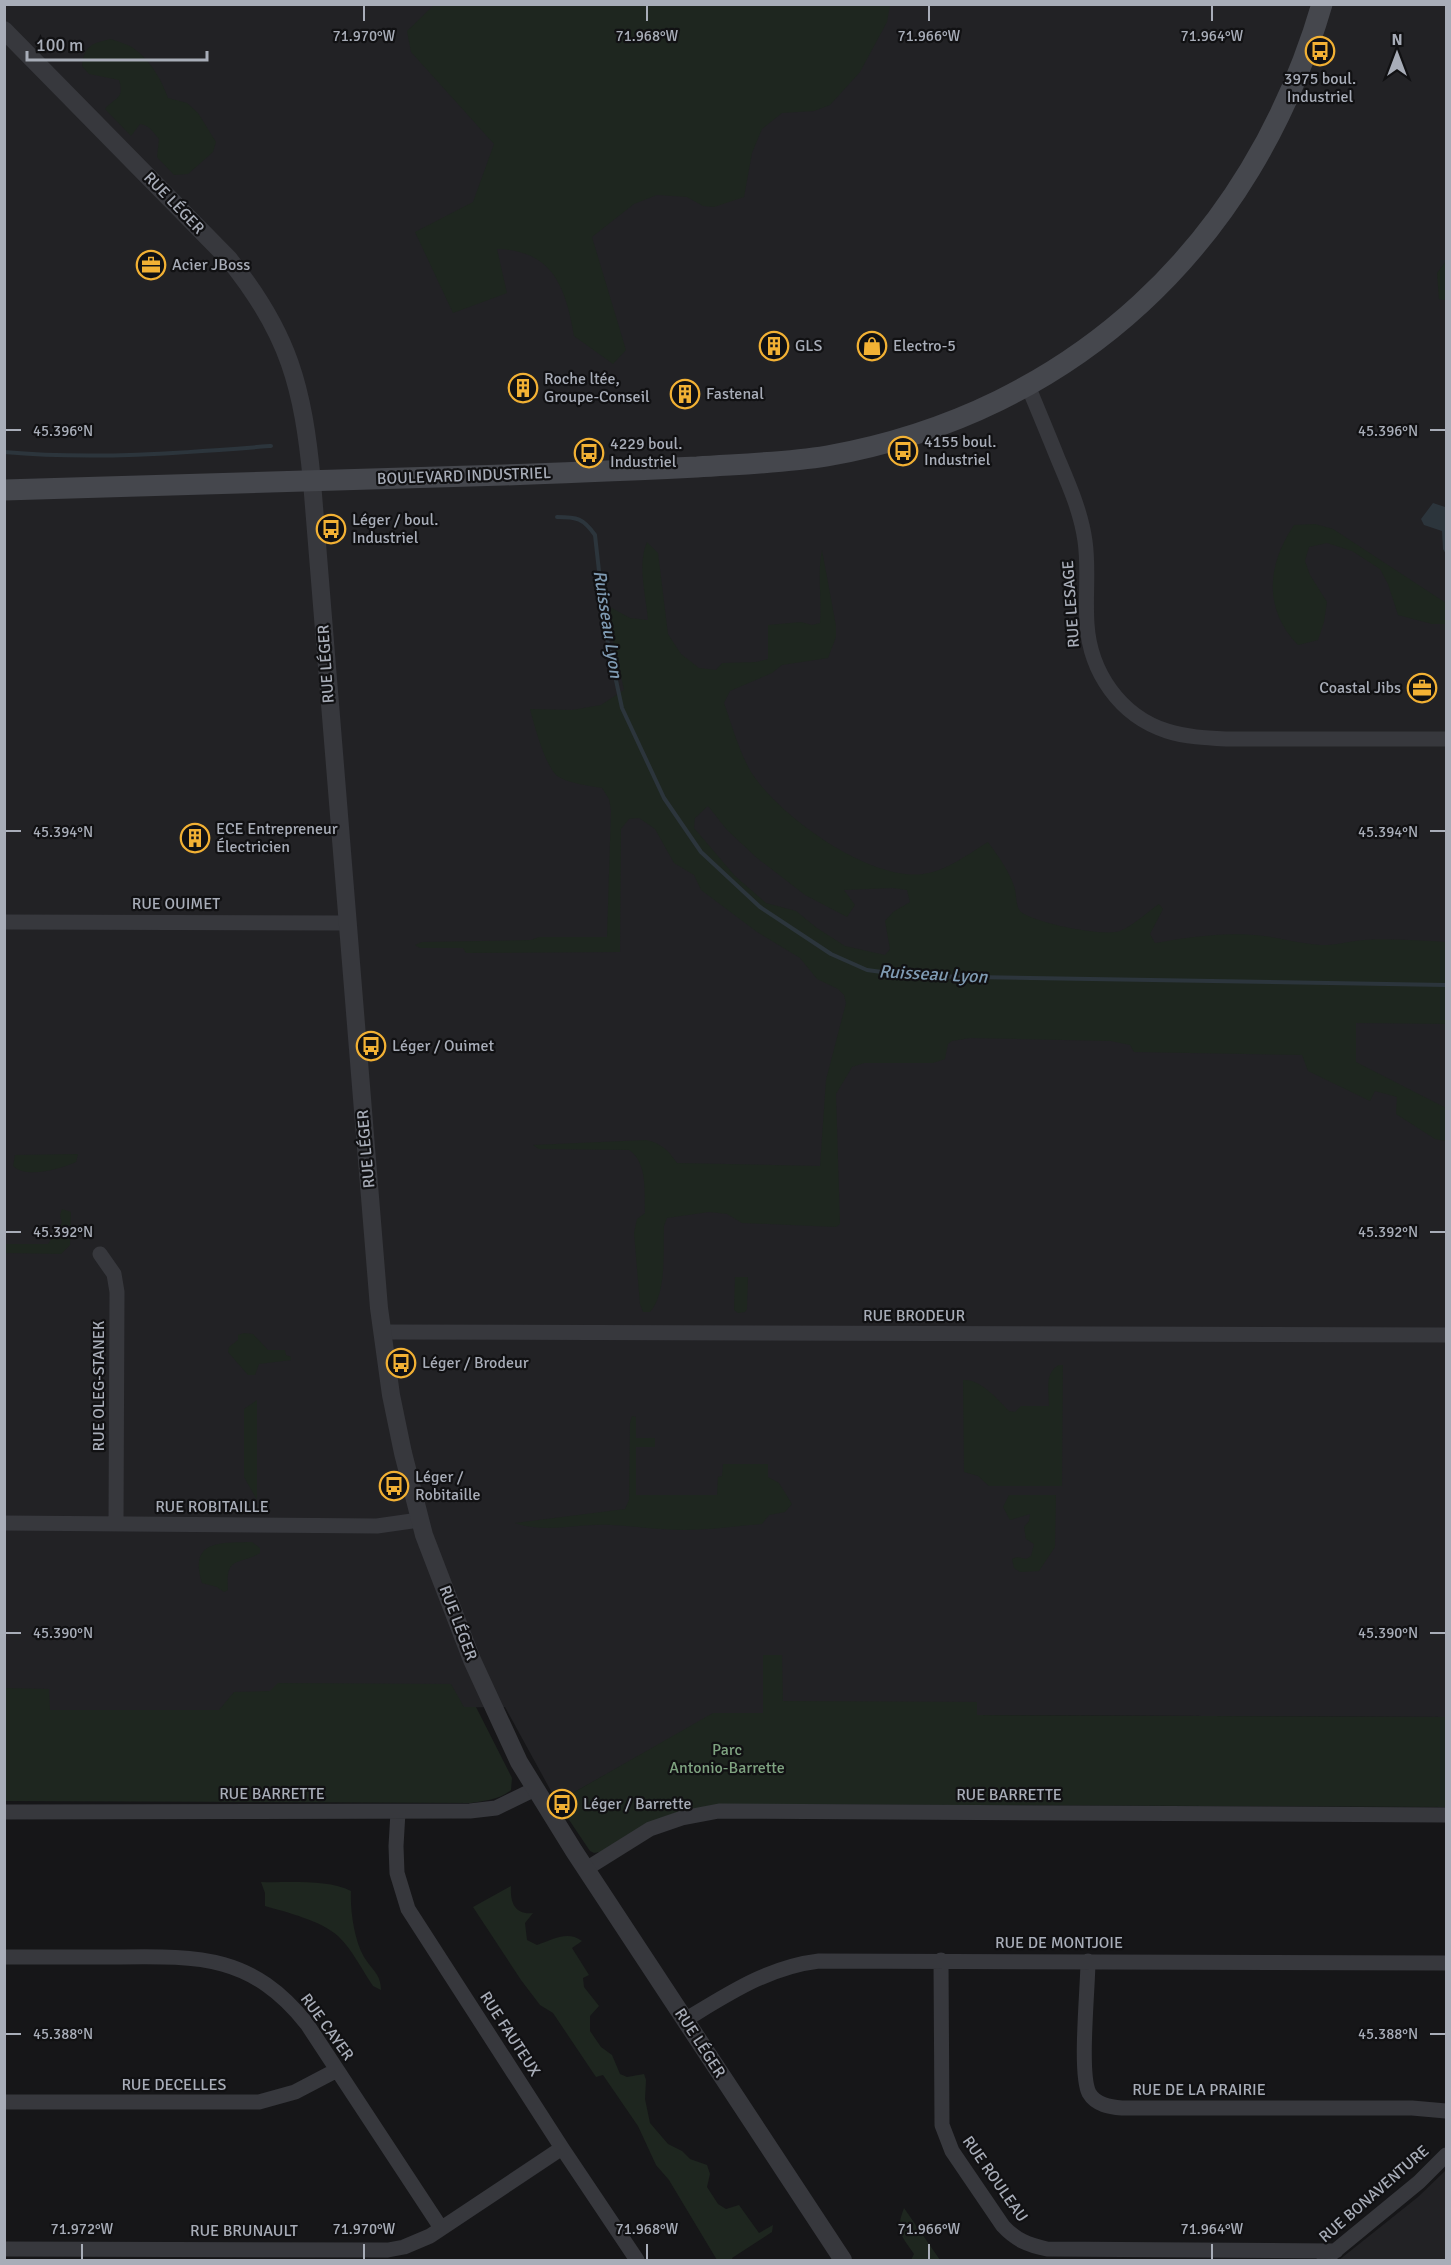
<svg xmlns="http://www.w3.org/2000/svg" width="1451" height="2265" font-family="Signika,sans-serif">
<style>
.built{fill:#222225}
.green{fill:#1e261f;fill-rule:evenodd}
.water{fill:#2c353c}
.lines{fill:none;stroke-linecap:round;stroke-linejoin:round}
.stream{stroke:#2c353c;stroke-width:4}
.minor{stroke:#37383d;stroke-width:15}
.tertiary{stroke:#37383d;stroke-width:18}
.secondary{stroke:#45474d;stroke-width:21}
.ticks{fill:none;stroke:#a8adb8;stroke-width:2}
.labels{text-anchor:middle;dominant-baseline:central;stroke-width:4.5;stroke-linejoin:round;paint-order:stroke}
.poi-label{font-size:16px;fill:#a8adb8;stroke:#111113;text-anchor:start}
.street-label{font-size:16px;fill:#a8adb8;stroke:#111113}
.park-label{font-size:16px;fill:#7fa381;stroke:#111113}
.water-label{font-size:18px;font-style:italic;fill:#7f9bb3;stroke:#111113}
.ticks-label{font-size:15px;text-anchor:middle;fill:#a8adb8;stroke:#111113;stroke-width:4.5;stroke-linejoin:round;paint-order:stroke}
</style>
<rect width="100%" height="100%" fill="#161618"/>
<!-- built -->
<path class="built" d="M4,5H1446V1717L977,1715L664,1742L557,1802L505,1707L219,1710H5Z
M1446,2170V2260H1339L1418,2197Z"/>
<!-- green -->
<path class="green" d="M434,5V4L890,5L887,22L860,72L830,105L814,111L782,113L762,129L752,153L744,197L714,207L703,206L687,197L657,195L634,204L592,237L626,350L613,364L574,336C566,288 553,250 497,249L507,293L453,313L415,232L473,202L494,144L411,52L407,31Z
M111,39C119,42 131,45 137,51C152,63 162,81 168,98L187,103L198,113L216,142L213,152L188,174L174,175L157,157L159,139C153,132 149,125 140,124L131,136L105,109C115,97 125,99 119,80L89,74L82,66C84,45 93,43 111,39Z
M1446,261V300L1439,299L1437,273Z
M1315,524L1333,529L1446,603V624H1432L1398,615L1388,584L1380,569L1352,551L1327,543L1309,547L1305,561L1310,575L1327,602L1324,622L1318,640L1298,645C1263,609 1267,565 1294,525Z
M647,542L658,553L668,634L681,654L699,668L716,670L722,663L756,662L768,659V625L801,622L812,625L820,623C822,598 817,574 822,550L836,626V637L828,658L782,665L772,673L730,691L724,703C732,726 739,751 751,772C779,816 869,881 923,874C947,871 968,854 988,842C998,856 1008,869 1014,886C1017,893 1015,906 1021,912C1035,923 1103,937 1120,931C1133,926 1147,912 1159,904L1163,909L1150,934L1155,943C1190,937 1228,931 1264,936C1286,939 1305,945 1328,945C1340,944 1352,941 1364,940C1392,939 1419,940 1446,942V1024L1356,1023V1062L1446,1108V1141L1435,1139L1396,1114L1397,1097L1375,1091L1370,1101L1308,1071L1302,1055L1134,1052L1130,1045L1111,1041L970,1038L952,1041L948,1044L945,1059L933,1063H864L852,1067L848,1074L836,1094L840,1224L836,1227L742,1223L727,1214L709,1212L667,1218L664,1226C663,1251 667,1293 650,1312H643L640,1304L634,1233L637,1219L645,1213C644,1192 648,1163 629,1150L539,1149L533,1145L646,1140C661,1143 668,1150 677,1163L820,1166L826,1080L846,1003L844,995L838,989L817,979L800,958L757,932L701,890L694,875L674,863L655,829L639,818L629,819L621,829L620,952L466,953L463,948H420L415,945L422,942L531,940L539,937H607L611,810L609,799L602,788C590,786 566,783 556,775C545,764 534,725 530,709L572,710L601,705L624,690L613,640L610,607L630,618L648,620C646,596 637,564 647,542ZM708,806L727,830L757,858L805,895L847,917L855,905L844,890L893,888L907,890L910,902L893,912L885,921L890,949L885,955L845,946L817,928L796,911L766,903L735,876L694,828L695,818Z
M78,1154L76,1162C60,1169 27,1179 13,1166L15,1155Z
M62,1209L71,1212L70,1245L61,1254L5,1253V1244H48L62,1223L60,1215Z
M735,1277H748L747,1309L745,1312L738,1313L734,1310Z
M244,1333L253,1334L268,1350H285L286,1355L291,1357V1360L259,1364L255,1375H248L228,1352L229,1347L238,1340V1335Z
M1059,1365H1063L1062,1486H989L978,1476L964,1472L963,1380C981,1379 997,1399 1009,1411L1015,1412L1021,1406H1049C1049,1391 1044,1373 1059,1365Z
M257,1400V1500L244,1477V1409Z
M632,1416L636,1417V1438H655V1447H636V1495H717L718,1477L722,1476L723,1464H768V1477L779,1483L792,1504L785,1512L769,1515L762,1524C736,1526 710,1530 684,1530C659,1530 635,1526 611,1525C578,1523 546,1534 515,1523L625,1509L629,1500L630,1423Z
M1009,1495H1056L1055,1547L1039,1571L1020,1572L1014,1568L1012,1559L1017,1557L1026,1559L1031,1556L1034,1544L1026,1539L1024,1527L1029,1521L1030,1514L1010,1520L1003,1507Z
M252,1542L260,1548V1553C240,1566 225,1554 228,1590L224,1592L217,1587L202,1583C188,1539 222,1543 252,1542Z
M763,1655H782L783,1701L977,1702V1715L1446,1717V1807L727,1804L600,1852L594,1853L590,1851L557,1802L713,1713H763Z
M278,1683L451,1684L464,1707H476L512,1778L511,1790C500,1800 484,1801 471,1803L5,1801V1688L49,1689L50,1710H219L234,1692L270,1691Z
M261,1882C287,1883 328,1879 351,1891C350,1909 354,1940 364,1957C372,1970 381,1974 381,1990L373,1986C362,1970 352,1949 338,1936C322,1921 286,1912 265,1906V1893Z
M511,1886C510,1903 515,1915 533,1913L525,1923L527,1940L537,1945C552,1940 567,1930 582,1941L572,1948L589,1975L583,1978L584,1987L599,2006L590,2016V2031L601,2047L612,2055L620,2074L627,2077L644,2074L646,2080L645,2099L650,2123L668,2144L682,2151L690,2159L707,2165L710,2174L707,2187L718,2204L726,2209L739,2205L759,2233L773,2225L772,2232L732,2258L733,2260H717L669,2180L656,2165L638,2126L603,2075L596,2077L553,2013L540,2005L521,1980L473,1907Z
M904,2208L940,2260H911L914,2254C901,2235 895,2231 904,2208Z"/>
<!-- water -->
<path class="water" d="M1433,503L1445,507L1446,505V554L1443,549L1442,531L1424,525L1421,519Z"/>
<g class="lines">
<!-- stream -->
<path class="stream" d="M4,452C94,460 182,453 271,446
M557,517C577,517 583,518 595,535L606,634L622,708L664,798L701,852L760,907L831,954L867,970L912,976L1446,985"/>
<!-- minor -->
<path class="minor" d="M1028,386C1038,410 1048,434 1058,459C1069,485 1081,512 1085,541C1089,568 1085,596 1087,624C1090,672 1120,716 1167,731C1186,737 1206,738 1226,739H1446
M4,922L347,923
M100,1254L114,1274L117,1292L116,1524
M382,1332L1446,1335
M4,1523L377,1526L419,1520
M4,1812L470,1811L496,1808L535,1789
M398,1812L396,1846L397,1873L408,1909L562,2148L637,2260
M586,1869L650,1829L682,1818L719,1811L1446,1815
M4,1957C43,1957 81,1957 119,1957C200,1956 252,1955 307,2024L441,2228
M941,1960L942,2125L952,2151L1003,2226C1016,2240 1028,2245 1047,2249L1336,2251
M1088,1961C1088,1988 1079,2073 1089,2093C1096,2105 1110,2107 1122,2108H1412L1446,2111
M685,2020C728,1994 768,1967 819,1961L1446,1963
M4,2102H259L295,2092L337,2070
M4,2249L388,2250L404,2247L430,2236L562,2148
M1324,2260L1419,2182L1446,2155"/>
<!-- tertiary -->
<path class="tertiary" d="M4,30L228,258C289,333 303,387 312,482L379,1308L391,1395L403,1453L424,1535L472,1660L519,1762L574,1851L843,2260"/>
<!-- secondary -->
<path class="secondary" d="M4,490C171,485 338,481 504,475C568,473 633,470 697,467C740,464 784,463 827,456C1074,412 1252,244 1322,4"/>
</g>
<!-- ticks -->
<path class="ticks" d="M364,6V21M647,6V21M929,6V21M1212,6V21M6,430H21M1430,430H1445M6,831H21M1430,831H1445M6,1232H21M1430,1232H1445M6,1633H21M1430,1633H1445M6,2034H21M1430,2034H1445M82,2244V2259M364,2244V2259M647,2244V2259M929,2244V2259M1212,2244V2259"/>
<!-- icons -->
<defs>
<g id="bus-ring" transform="scale(1.5)"><circle r="9.5" fill="#111113" stroke="#f2b134" stroke-width="1.5"/><path d="M-5-6H5V4H4V6H2V4H-2V6H-4V4H-5ZM-3.5-4V0h7V-4ZM-3.5 1.2v1.5H-2V1.2ZM2 1.2v1.5H3.5V1.2Z" fill="#f2b134"/></g>
<g id="office-ring" transform="scale(1.5)"><circle r="9.5" fill="#111113" stroke="#f2b134" stroke-width="1.5"/><path d="M-6-3h4V-5.5h4V-3h4V5H-6ZM-1-4.5V-3h2v-1.5ZM-6 0V1H6V0Z" fill="#f2b134"/></g>
<g id="building-ring" transform="scale(1.5)"><circle r="9.5" fill="#111113" stroke="#f2b134" stroke-width="1.5"/><path d="M-4-6H4V6H1V3H-1V6H-4ZM-2.5-4.3h1.7v1.8h-1.7ZM.8-4.3h1.7v1.8H.8ZM-2.5-1h1.7V.8h-1.7ZM.8-1h1.7V.8H.8Z" fill="#f2b134"/></g>
<g id="shop-ring" transform="scale(1.5)"><circle r="9.5" fill="#111113" stroke="#f2b134" stroke-width="1.5"/><path d="M-5-2.5h2.3a2.7 3.5 0 0 1 5.4 0H5L5.5 6h-11ZM-1.5-2.5h3a1.5 2.3 0 0 0-3 0Z" fill="#f2b134"/></g>
</defs>
<g fill-rule="evenodd">
<use href="#bus-ring" x="1320" y="51"/>
<use href="#office-ring" x="151" y="265"/>
<use href="#building-ring" x="774" y="346"/>
<use href="#shop-ring" x="872" y="346"/>
<use href="#building-ring" x="523" y="388"/>
<use href="#building-ring" x="685" y="394"/>
<use href="#bus-ring" x="903" y="451"/>
<use href="#bus-ring" x="589" y="453"/>
<use href="#bus-ring" x="331" y="529"/>
<use href="#office-ring" x="1422" y="688"/>
<use href="#building-ring" x="195" y="838"/>
<use href="#bus-ring" x="371" y="1046"/>
<use href="#bus-ring" x="401" y="1363"/>
<use href="#bus-ring" x="394" y="1486"/>
<use href="#bus-ring" x="562" y="1804"/>
</g>
<g class="labels">
<!-- poi labels -->
<g class="poi-label">
<text x="1320" y="79" text-anchor="middle">3975 boul.<tspan x="1320" dy="18">Industriel</tspan></text>
<text x="172" y="265">Acier JBoss</text>
<text x="795" y="346">GLS</text>
<text x="893" y="346">Electro-5</text>
<text x="544" y="379">Roche ltée,<tspan x="544" dy="18">Groupe-Conseil</tspan></text>
<text x="706" y="394">Fastenal</text>
<text x="924" y="442">4155 boul.<tspan x="924" dy="18">Industriel</tspan></text>
<text x="610" y="444">4229 boul.<tspan x="610" dy="18">Industriel</tspan></text>
<text x="352" y="520">Léger / boul.<tspan x="352" dy="18">Industriel</tspan></text>
<text x="1401" y="688" text-anchor="end">Coastal Jibs</text>
<text x="216" y="829">ECE Entrepreneur<tspan x="216" dy="18">Électricien</tspan></text>
<text x="392" y="1046">Léger / Ouimet</text>
<text x="422" y="1363">Léger / Brodeur</text>
<text x="415" y="1477">Léger /<tspan x="415" dy="18">Robitaille</tspan></text>
<text x="583" y="1804">Léger / Barrette</text>
</g>
<!-- street labels -->
<g class="street-label">
<text transform="translate(174 203) rotate(46)">RUE LÉGER</text>
<text transform="translate(464 476) rotate(-2)">BOULEVARD INDUSTRIEL</text>
<text transform="translate(1071 604) rotate(-94)">RUE LESAGE</text>
<text transform="translate(326 664) rotate(-94)">RUE LÉGER</text>
<text x="176" y="904">RUE OUIMET</text>
<text transform="translate(366 1149) rotate(-95)">RUE LÉGER</text>
<text x="914" y="1316">RUE BRODEUR</text>
<text transform="translate(99 1386) rotate(-90)">RUE OLEG-STANEK</text>
<text x="212" y="1507">RUE ROBITAILLE</text>
<text transform="translate(458 1623) rotate(69)">RUE LÉGER</text>
<text x="272" y="1794">RUE BARRETTE</text>
<text x="1009" y="1795">RUE BARRETTE</text>
<text x="1059" y="1943">RUE DE MONTJOIE</text>
<text transform="translate(327 2027) rotate(54)">RUE CAYER</text>
<text transform="translate(510 2034) rotate(57)">RUE FAUTEUX</text>
<text transform="translate(700 2043) rotate(57)">RUE LÉGER</text>
<text x="174" y="2085">RUE DECELLES</text>
<text x="1199" y="2090">RUE DE LA PRAIRIE</text>
<text transform="translate(995 2179) rotate(55)">RUE ROULEAU</text>
<text transform="translate(1374 2194) rotate(-41)">RUE BONAVENTURE</text>
<text x="244" y="2231">RUE BRUNAULT</text>
</g>
<!-- park labels -->
<g class="park-label">
<text x="727" y="1750">Parc<tspan x="727" dy="18">Antonio-Barrette</tspan></text>
</g>
<!-- water labels -->
<g class="water-label">
<text transform="translate(608 624) rotate(81)">Ruisseau Lyon</text>
<text transform="translate(933 974) rotate(3)">Ruisseau Lyon</text>
</g>
</g>
<g class="ticks-label">
<text x="364" y="41">71.970°W</text>
<text x="647" y="41">71.968°W</text>
<text x="929" y="41">71.966°W</text>
<text x="1212" y="41">71.964°W</text>
<text x="63" y="436">45.396°N</text>
<text x="1388" y="436">45.396°N</text>
<text x="63" y="837">45.394°N</text>
<text x="1388" y="837">45.394°N</text>
<text x="63" y="1237">45.392°N</text>
<text x="1388" y="1237">45.392°N</text>
<text x="63" y="1638">45.390°N</text>
<text x="1388" y="1638">45.390°N</text>
<text x="63" y="2039">45.388°N</text>
<text x="1388" y="2039">45.388°N</text>
<text x="82" y="2234">71.972°W</text>
<text x="364" y="2234">71.970°W</text>
<text x="647" y="2234">71.968°W</text>
<text x="929" y="2234">71.966°W</text>
<text x="1212" y="2234">71.964°W</text>
</g>
<!-- border -->
<rect width="1451" height="2265" fill="none" stroke="#a8adb8" stroke-width="12"/>
<!-- north arrow -->
<g transform="translate(1397 54)" stroke="#111113" stroke-width="4.5" paint-order="stroke">
<path d="M0-4.5L10 22L0 15L-10 22Z" fill="#a8adb8"/>
<text y="-9" font-size="16" font-weight="bold" text-anchor="middle" fill="#a8adb8">N</text>
</g>
<!-- scale -->
<path d="M27 51v9h180v-9" fill="none" stroke="#a8adb8" stroke-width="3"/>
<text x="36" y="51" font-size="18" fill="#a8adb8" stroke="#111113" stroke-width="4.5" paint-order="stroke">100 m</text>
</svg>
